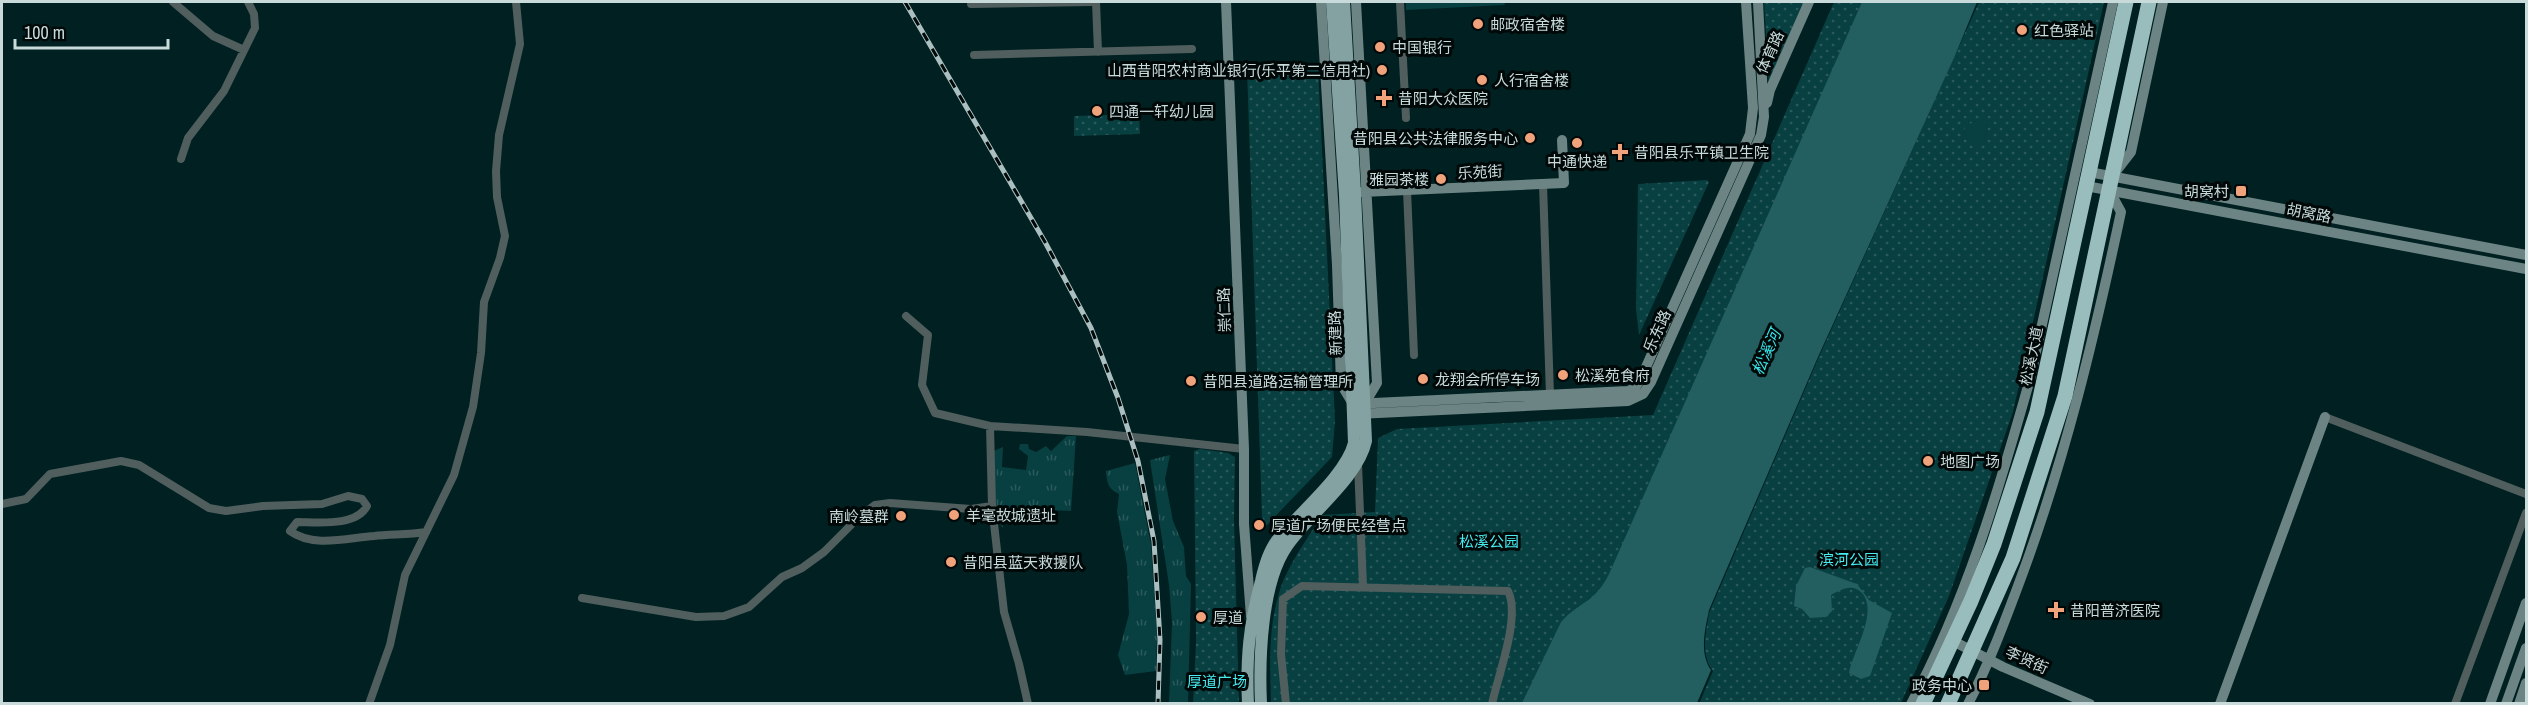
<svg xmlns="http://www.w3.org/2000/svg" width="2528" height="705" font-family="'Archivo Narrow','Noto Sans SC',sans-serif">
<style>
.grass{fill:url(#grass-tufts)}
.park{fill:url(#park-dots)}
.garden{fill:#083f41}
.water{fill:#235f60}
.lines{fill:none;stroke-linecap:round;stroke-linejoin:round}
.street{stroke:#505e5e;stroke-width:8}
.secondary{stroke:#6d8484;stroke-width:10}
.primary{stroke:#84a2a2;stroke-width:12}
.highway{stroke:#99bdbd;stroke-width:15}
.rail-casing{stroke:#abbfc0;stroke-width:5}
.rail{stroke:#000808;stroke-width:3;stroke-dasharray:9;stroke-linecap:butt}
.poi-dot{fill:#f0a27a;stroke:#000808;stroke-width:2}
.labels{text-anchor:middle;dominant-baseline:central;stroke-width:6;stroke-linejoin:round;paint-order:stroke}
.poi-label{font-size:15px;fill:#c8dada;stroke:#000808;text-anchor:start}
.street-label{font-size:15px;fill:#c8dada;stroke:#000808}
.park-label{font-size:15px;fill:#46ebef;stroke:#000808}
.water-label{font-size:16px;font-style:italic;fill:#37e2e6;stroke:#000808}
</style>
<defs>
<pattern id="grass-tufts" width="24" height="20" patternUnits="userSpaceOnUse" patternTransform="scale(1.5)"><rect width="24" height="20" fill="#083f41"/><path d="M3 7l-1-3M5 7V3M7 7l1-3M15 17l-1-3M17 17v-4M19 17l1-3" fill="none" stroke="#2a5a5c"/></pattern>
<pattern id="park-dots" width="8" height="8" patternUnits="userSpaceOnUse" patternTransform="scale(1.5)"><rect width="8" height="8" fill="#083f41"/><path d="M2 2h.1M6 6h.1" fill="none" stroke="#2a5a5c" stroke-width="1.8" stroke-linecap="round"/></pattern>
</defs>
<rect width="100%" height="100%" fill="#002021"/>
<!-- grass -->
<path class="grass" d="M1067,436H1076L1071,511L1004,508L1003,528C991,517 995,469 994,451L1003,447L1002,467L1026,470L1028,456L1019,449L1020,444H1028L1029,449L1036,452L1046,446L1051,451Z
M1170,455L1165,479L1173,521L1184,547L1186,576L1191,584L1188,703H1169L1172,622L1169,585L1150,460Z
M1135,463L1151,545L1157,635L1156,671L1125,675L1118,655L1129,614L1127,565L1117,512L1119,494C1108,489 1107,483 1106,471Z"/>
<!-- park -->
<path class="park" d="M1764,2H1807L1769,87Z
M1834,2H1869L1624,579L1535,703L1271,704C1270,668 1268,631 1278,597C1285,568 1307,540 1322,515L1375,512L1378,438L1397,429L1653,415Z
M1979,2H2104L2013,412L1949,596L1901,703L1699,704L1713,671C1700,654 1706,633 1709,613L1818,359Z
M1318,66L1335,421L1332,457L1266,526L1262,517L1247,69Z
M1139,114L1140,134L1074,136V116Z
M1707,180L1709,182L1639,335L1636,309L1638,184Z
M1200,449L1228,453L1235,457L1234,519L1239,703H1193L1196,641L1194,451Z"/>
<!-- garden -->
<path class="garden" d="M1406,2H1504L1505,5L1406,10Z
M1976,120H1982L1988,126L1984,141L1979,143L1969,141L1963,133L1965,127Z"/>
<!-- water -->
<path class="water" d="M1862,2H1977L1954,58L1818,357L1709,610C1705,630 1699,653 1711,670L1697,703H1522L1561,622C1581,600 1594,604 1609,574Z
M1810,567L1857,584L1869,600L1892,613L1870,676L1861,679L1849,673C1852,653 1880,611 1861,592C1851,583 1840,590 1831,595L1832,611L1826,617L1810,618L1802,609L1794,606L1796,586L1805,568Z"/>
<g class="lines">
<!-- street -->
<path class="street" d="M173,2L213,36L244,50
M1096,2L1098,52
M1400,2L1406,118
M971,4L1091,2
M974,55L1192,49
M181,159L188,138L224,91L255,28L254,14L248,2
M1543,184L1550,395
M1407,190L1414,355
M906,316L928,335L922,385L935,413L990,426L1087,432L1244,449
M2325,417L2526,494
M990,426L992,506L1004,612L1019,664L1028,704
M1358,464L1363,586
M2,504L26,499L50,474L121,461L139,465L209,508L226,511L263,506L322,504L348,496L362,499L367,506C356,527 317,522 297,522L290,531C313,548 347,538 374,536C391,534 408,535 426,532
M582,598L696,617L724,616L749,607L782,577L802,568L824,552L857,519L875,505L890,503L971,509L992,506
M369,704L390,645L405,575L454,475L473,407L481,353L484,302L500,258L505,236L497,197L496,171L499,135L520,44L516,2
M1286,704L1281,654L1283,599L1302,586L1508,591C1521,617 1498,675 1492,704
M2455,704L2526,513"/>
<!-- secondary -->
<path class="secondary" d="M1226,2L1244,449V524L1251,616
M1321,2L1337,265L1341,384L1353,404L1628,391L1635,388L1642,376L1750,134L1753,108L1746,2
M1356,2L1377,383L1365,403
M1767,103L1770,90L1809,2
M2089,172L2526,255
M2114,174L2131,152L2163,2
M2086,186L2526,269
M1362,192L1564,183L1562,140
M1357,414L1628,401L1643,394L1651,382L1761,135L1764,117L1758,2
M1953,641L2003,667L2090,704
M1911,704C1966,602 1999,489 2030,379L2113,2
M1968,704C1988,666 2003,626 2018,586C2064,464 2094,339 2121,212L2109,190
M2220,704L2325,417
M2490,704L2526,603
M2506,704L2526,648
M2519,704L2526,683"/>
<!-- primary -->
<path class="primary" d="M1248,704C1246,657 1249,626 1261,581C1264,567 1269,550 1278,539C1300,512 1346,475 1354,443L1345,195L1332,2
M1261,704C1259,660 1261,583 1287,546C1309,514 1358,478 1366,441L1355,193L1344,2"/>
<!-- highway -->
<path class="highway" d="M1923,704L1971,601L1994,544L2037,412L2126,2
M1948,704L2013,558L2065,396L2149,2"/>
<!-- rail casing -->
<g class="rail-casing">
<path id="rail" d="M905,2L1045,242L1091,328L1118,398L1138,461L1154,541L1160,640L1158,704"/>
</g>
<!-- rail -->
<use href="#rail" class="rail"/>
</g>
<!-- markers -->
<g class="poi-dot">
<circle cx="1478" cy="24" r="6"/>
<circle cx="2022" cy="30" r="6"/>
<circle cx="1380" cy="47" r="6"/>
<circle cx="1382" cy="70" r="6"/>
<circle cx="1482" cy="80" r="6"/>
<path d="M1381 89h6v6h6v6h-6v6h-6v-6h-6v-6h6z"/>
<circle cx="1097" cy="111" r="6"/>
<circle cx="1530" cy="138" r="6"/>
<circle cx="1577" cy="143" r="6"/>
<path d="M1617 143h6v6h6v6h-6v6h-6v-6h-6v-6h6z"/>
<circle cx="1441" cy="179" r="6"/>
<rect x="2235" y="185" width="12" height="12" rx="3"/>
<circle cx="1563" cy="375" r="6"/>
<circle cx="1423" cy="379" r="6"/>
<circle cx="1191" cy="381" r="6"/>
<circle cx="1928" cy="461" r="6"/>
<circle cx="954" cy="515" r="6"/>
<circle cx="901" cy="516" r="6"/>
<circle cx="1259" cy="525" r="6"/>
<circle cx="951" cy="562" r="6"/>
<path d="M2053 601h6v6h6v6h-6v6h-6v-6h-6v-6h6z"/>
<circle cx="1201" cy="617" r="6"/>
<rect x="1978" y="679" width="12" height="12" rx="3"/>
</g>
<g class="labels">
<!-- poi labels -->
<g class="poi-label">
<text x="1490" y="24">邮政宿舍楼</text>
<text x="2034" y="30">红色驿站</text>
<text x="1392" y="47">中国银行</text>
<text x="1370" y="70" text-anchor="end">山西昔阳农村商业银行(乐平第二信用社)</text>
<text x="1494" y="80">人行宿舍楼</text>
<text x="1398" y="98">昔阳大众医院</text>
<text x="1109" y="111">四通一轩幼儿园</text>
<text x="1518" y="138" text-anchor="end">昔阳县公共法律服务中心</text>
<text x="1634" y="152">昔阳县乐平镇卫生院</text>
<text x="1577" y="161" text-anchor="middle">中通快递</text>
<text x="1429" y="179" text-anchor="end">雅园茶楼</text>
<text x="2229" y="191" text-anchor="end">胡窝村</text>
<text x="1575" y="375">松溪苑食府</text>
<text x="1435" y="379">龙翔会所停车场</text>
<text x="1203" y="381">昔阳县道路运输管理所</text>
<text x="1940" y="461">地图广场</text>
<text x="966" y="515">羊毫故城遗址</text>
<text x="889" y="516" text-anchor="end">南岭墓群</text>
<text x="1271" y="525">厚道广场便民经营点</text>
<text x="963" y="562">昔阳县蓝天救援队</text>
<text x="2070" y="610">昔阳普济医院</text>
<text x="1213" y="617">厚道</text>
<text x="1972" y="685" text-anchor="end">政务中心</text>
</g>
<!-- street labels -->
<g class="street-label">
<text transform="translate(1770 52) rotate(-66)">体育路</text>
<text transform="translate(1480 172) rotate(-3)">乐苑街</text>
<text transform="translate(2309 213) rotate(11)">胡窝路</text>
<text transform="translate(1224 310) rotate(-92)">崇仁路</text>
<text transform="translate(1657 331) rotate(-66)">乐东路</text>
<text transform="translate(1335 333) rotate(-92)">新建路</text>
<text transform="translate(2031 356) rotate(-78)">松溪大道</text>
<text transform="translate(2027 660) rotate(24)">李贤街</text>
</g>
<!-- park labels -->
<g class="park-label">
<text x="1489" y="541">松溪公园</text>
<text x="1849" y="559">滨河公园</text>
<text x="1217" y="681">厚道广场</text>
</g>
<!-- water labels -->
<g class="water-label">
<text transform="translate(1766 352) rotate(-66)">松溪河</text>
</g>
</g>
<!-- border -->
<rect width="2528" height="705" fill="none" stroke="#c8dada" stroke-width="6"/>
<!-- scale -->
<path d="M15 39v9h153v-9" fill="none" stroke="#c8dada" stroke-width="3"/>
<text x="24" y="39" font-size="18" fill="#c8dada" stroke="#000808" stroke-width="4.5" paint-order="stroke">100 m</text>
</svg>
